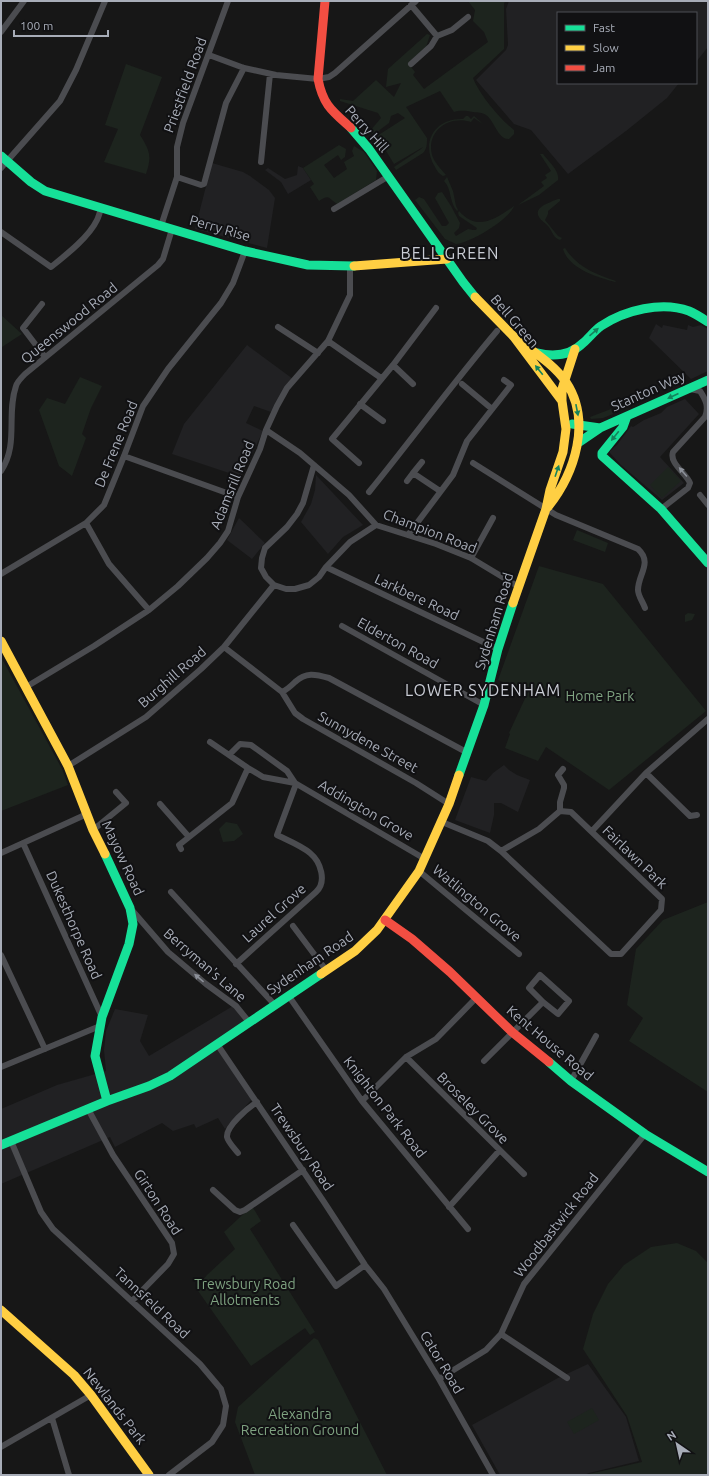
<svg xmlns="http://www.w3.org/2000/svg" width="709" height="1476" font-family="Ubuntu,sans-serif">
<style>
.built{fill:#212123}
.green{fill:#1d241e}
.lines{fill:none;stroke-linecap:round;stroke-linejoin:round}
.street{stroke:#4b4c50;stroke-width:6}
.fast{stroke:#16e098;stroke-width:9}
.slow{stroke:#ffcf43;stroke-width:9}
.jam{stroke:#f24e42;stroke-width:9}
.oneway{fill:#14835c}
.oneway2{fill:#8c9099}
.labels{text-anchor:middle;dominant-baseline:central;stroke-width:4;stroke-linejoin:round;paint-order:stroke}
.street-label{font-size:14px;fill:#a8adb8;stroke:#111113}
.park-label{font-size:14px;fill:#7fa381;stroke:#111113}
.quarter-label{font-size:16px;letter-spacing:1px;fill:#c9ccd4;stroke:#111113}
</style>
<rect width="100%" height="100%" fill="#171717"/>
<!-- built -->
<path class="built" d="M509,1H708V47L696,62V13H558V83H679L667,98L626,131L568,174L531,130L514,124L476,80L506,50L508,45L506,9Z
M212,163L243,172L250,176L269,190L275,198L267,248L195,229Z
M298,166L303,168L311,180L288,194L281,182L265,170L268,168L285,179L297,175Z
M656,324L662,328L663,325L687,330L688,325L693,327L701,325L708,329V371L691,379L649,338Z
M247,345L293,379L271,412L254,406L246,423L263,431L241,477L172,454L184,424Z
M685,399L699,414L660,457L684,483L662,500L621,465L610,453V451L617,445L631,426L633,427L644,420L661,413L667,407Z
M316,475L363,525L343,537L328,554L301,522L311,504L315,490Z
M239,518L265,543L252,559L227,540Z
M504,765L509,770L517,775L530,780L518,812L501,803H494V815L490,833L455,820L471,777L486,781L493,773Z
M233,1006L246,1022L215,1044L252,1099L225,1129L218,1118L196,1128L194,1124L173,1131L162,1123L115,1147L110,1137L1,1184V1109L57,1085L106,1071L104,1050L106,1031L115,1009L148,1015L140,1041L149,1056Z
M588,1364L626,1417L639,1461L589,1473L584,1475H500L472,1425L558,1378Z"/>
<!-- green -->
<path class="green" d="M468,1H506L504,3V49L473,78C479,94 500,119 514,130V134L509,139C498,140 494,120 486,115C482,112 478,113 473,112C466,111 461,110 454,112L440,91L406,107L427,138C427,144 427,149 423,153L396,170L394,167L421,149L423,147L394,164L377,136L405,118L398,113L391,116L389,123L373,135L370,131L381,118L378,113L340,101V99L353,101L376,80L394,97L401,83L386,87L388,69L427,34L430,35L426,47L408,63L415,72L413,75L424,89L488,42L484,32L473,21L475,10Z
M126,64L162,77L140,135C150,151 152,156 146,174L104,162L118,129L105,125Z
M466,116H468L471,119L474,116L483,124L474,118L471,122C449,115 426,131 432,155C434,162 441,169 446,175L443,176C439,174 437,171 435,167C420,142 435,118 463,119Z
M339,145L346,149L345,157L341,160L338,155L324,165L334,178L347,169L344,162L354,156L352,151L354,146L364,152L377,171L376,180L337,204C328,198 330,194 319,201L310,187L314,184L303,168Z
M540,154H543C548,161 560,171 558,180L539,195L518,205L544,186L541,182L547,178L545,175L551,171Z
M447,177L453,191L456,206L458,210L457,211C449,202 452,189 444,181Z
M442,192L451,206L460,223L459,228L454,233L456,236L468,229L473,230H476L477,228L459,216L458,213L459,211C477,232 496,219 514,206C510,219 470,243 456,244L445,239L415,200L419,197L424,199L442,226H446L449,223L435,198L438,193Z
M558,199H560V201L548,211V214L545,220L558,236L562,238L560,240C553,238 553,232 548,226C546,223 541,221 539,217C533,207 551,202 558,199Z
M565,248C577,267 595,274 616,281L615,282C597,277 569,269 563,249Z
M1,315L22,334L2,347L1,345Z
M80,377L102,386L91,408L82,434L86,438L72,476L59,466L39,410L47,398L65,404Z
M611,409L613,414L603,418L591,419L590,417Z
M668,467L681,481L662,498L650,485Z
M577,530L608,543L605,552L573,540Z
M539,566L603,584L706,711L609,790L546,747L538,761L505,748L510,734L509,733L528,692L498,680Z
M688,613L695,614L692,620L685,622V615Z
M1,657L62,769L68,785L1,811Z
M226,822L237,824L243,834L234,841L223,842L219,829Z
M708,902V1092L629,1041L643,1018L627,1005L636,949L663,920Z
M252,1206L261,1221L250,1229L315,1332L310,1335L305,1328L251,1366L196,1288L207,1275L235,1249L224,1232Z
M677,1243L696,1251L708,1263V1475H589V1474L642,1462L627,1416L583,1349L593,1314L608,1284L624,1265L651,1247Z
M314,1338L318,1340L387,1475H255L235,1422L238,1407Z
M592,1408L599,1420L574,1434L567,1422Z"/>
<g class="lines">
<!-- street -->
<path class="street" d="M411,5L437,36
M1,32L24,1
M209,55L244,68L276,75L318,79L329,77L335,73L416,1
M411,64L431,46L437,36L452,30L468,17
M261,162L270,74
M1,168L60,101L76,70L105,1
M177,177L201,185L204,184L226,103L244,68
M334,209L389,176
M161,226L177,177V147L183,123L228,1
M1,232L51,267C66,255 89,237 97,220C99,216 100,212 101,208
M42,304L23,328L45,357
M278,327L318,353
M328,341L381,378
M393,365L413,384
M462,384L492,409
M360,404L383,421
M266,430L300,453L349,495L376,525L436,544L471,558L519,587
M124,456L238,497
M422,462L413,473L440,491
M359,463L332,439L393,365L436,308
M473,463L556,515L638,549C653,563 638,574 638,590C638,596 643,602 645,608
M314,465L303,503L297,514L287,527L265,548L262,558L261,568L266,577L274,585L286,589H295L309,585L319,577L326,567L350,542L376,525
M1,471C19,444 6,415 16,386C17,382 22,377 25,374L158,265L163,259L172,229
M407,481L413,473
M369,492C412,439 453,383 497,331
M700,495L708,505
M661,509L688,488L690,483C686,473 669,463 673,452L705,417C709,407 706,400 700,391L690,389
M86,523L109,564L149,610
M408,535L453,475L467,441L511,385L504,380
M471,558L493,518
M326,567L498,649
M1,574L86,523L104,505L124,456L143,406L168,369L221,303L233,283L245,251
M342,626L484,705
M224,647L282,692C288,689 291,686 295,682C306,672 315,674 329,678L468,753
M26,687L94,646L149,610L178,586L207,558L220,543L228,531L238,497L260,449L266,430L277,406L287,388L328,341L350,295V266
M282,692L295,713L303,719L416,783L449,804
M210,742L248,768L263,777L295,783L287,771L251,745L240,744L229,755
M68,766L146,717L201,669L224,647L274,585
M646,773L690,816L697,815
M295,783L425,859
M160,804L189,837
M560,811L571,812L662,899L661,910L621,954H611L501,851L539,829Z
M560,811V802L564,788V785L558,775L563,769
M442,822L488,841L501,851
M93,830L126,803L116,792
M592,831L646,773L708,719
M23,843L102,1017
M181,849L179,845L232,803L248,768
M1,853L87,814
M419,871L519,954
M171,892L274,1004
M131,909L168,952L206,984L236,1006L249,1022
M293,926L326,970
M1,955L45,1049
M236,964L316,892C327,882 321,862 310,853C302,846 287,840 277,835L296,784
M288,995L362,1101L468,1229
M217,1044L324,1202L365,1265L384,1289L439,1379L493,1475
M406,1057L524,1174
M484,1061L543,1002L558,1014L569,1001L540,975L529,988L543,1002
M1,1067L100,1026
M571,1081L596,1036
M362,1101L406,1057L436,1039L477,997
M88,1109L113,1155L172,1243L174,1254L168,1264L132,1301
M11,1141L41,1212L53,1229L200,1364L221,1389L226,1406L223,1425L212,1442L169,1475
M238,1153C234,1148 228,1142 227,1137C226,1126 248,1108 257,1102
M213,1190L235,1210L240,1212L245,1210L303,1170
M449,1207L499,1151
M293,1225L336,1286L365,1265
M501,1334L567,1378
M439,1379L486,1350L501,1334L524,1284L645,1134
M52,1418L69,1475
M1,1447L91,1395"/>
<!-- fast -->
<path class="fast" d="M351,128L369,149L463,282L475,297
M1,156L31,182L45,191L245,251L308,265L354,266
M537,353C554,357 570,356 583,343C589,338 594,331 601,326C625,310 662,301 689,311C696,314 702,318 708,322
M627,416L623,427L602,453V456L661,509L708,563
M572,424L600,428
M578,443L600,428L708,380
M459,775L484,705L498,649L513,603
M105,854L130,908L133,924L129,944L102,1017L95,1056L107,1101
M549,1062L571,1081L645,1134L708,1172
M1,1145L107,1101L149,1086L170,1076L321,974"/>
<!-- slow -->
<path class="slow" d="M354,266L447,259
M475,297L514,337L562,401
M522,343C537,354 555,366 566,382C592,421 575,473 548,507
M513,603L546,509L550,490L563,452L566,429L562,401V389L575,349
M1,641L68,766L93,830L105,854
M321,974L355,951L377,930L419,871L449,804L459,775
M1,1310L74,1375L91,1395L149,1475"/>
<!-- jam -->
<path class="jam" d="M325,1L318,79C323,105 332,111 351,128
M385,920L412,939L450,972L512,1032L549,1062"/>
</g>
<!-- one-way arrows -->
<defs><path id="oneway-solid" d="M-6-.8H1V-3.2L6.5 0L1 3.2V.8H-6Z"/></defs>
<g class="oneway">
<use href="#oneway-solid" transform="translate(594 332) rotate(-41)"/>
<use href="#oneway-solid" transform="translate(539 370) rotate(-129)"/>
<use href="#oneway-solid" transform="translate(673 396) rotate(156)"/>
<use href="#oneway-solid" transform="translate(577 410) rotate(79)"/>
<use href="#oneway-solid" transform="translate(615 436) rotate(129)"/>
<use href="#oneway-solid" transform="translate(557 471) rotate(-71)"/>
</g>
<g class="oneway2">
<use href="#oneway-solid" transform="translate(683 472) rotate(-131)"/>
<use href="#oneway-solid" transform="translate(199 978) rotate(-140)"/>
</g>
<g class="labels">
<!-- street labels -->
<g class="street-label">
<text transform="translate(185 85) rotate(-70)">Priestfield Road</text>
<text transform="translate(367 129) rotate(48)">Perry Hill</text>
<text transform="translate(220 228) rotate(16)">Perry Rise</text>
<text transform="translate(515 321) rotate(49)">Bell Green</text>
<text transform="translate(69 323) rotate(-39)">Queenswood Road</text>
<text transform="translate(648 391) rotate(-24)">Stanton Way</text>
<text transform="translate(116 444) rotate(-68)">De Frene Road</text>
<text transform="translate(232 485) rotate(-68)">Adamsrill Road</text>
<text transform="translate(430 531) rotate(21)">Champion Road</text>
<text transform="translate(417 597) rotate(25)">Larkbere Road</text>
<text transform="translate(494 621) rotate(-73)">Sydenham Road</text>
<text transform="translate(398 643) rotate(29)">Elderton Road</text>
<text transform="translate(172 677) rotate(-41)">Burghill Road</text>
<text transform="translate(368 742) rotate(29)">Sunnydene Street</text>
<text transform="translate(366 810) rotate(30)">Addington Grove</text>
<text transform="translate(635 857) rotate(44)">Fairlawn Park</text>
<text transform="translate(123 858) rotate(65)">Mayow Road</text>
<text transform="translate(477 903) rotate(40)">Watlington Grove</text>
<text transform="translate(274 913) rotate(-42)">Laurel Grove</text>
<text transform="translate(74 925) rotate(66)">Dukesthorpe Road</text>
<text transform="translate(310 963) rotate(-34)">Sydenham Road</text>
<text transform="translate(205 965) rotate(41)">Berryman's Lane</text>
<text transform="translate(550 1043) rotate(40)">Kent House Road</text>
<text transform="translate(385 1107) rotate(52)">Knighton Park Road</text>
<text transform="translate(473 1108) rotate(45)">Broseley Grove</text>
<text transform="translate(302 1147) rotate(56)">Trewsbury Road</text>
<text transform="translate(158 1202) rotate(57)">Girton Road</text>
<text transform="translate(556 1225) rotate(-52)">Woodbastwick Road</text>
<text transform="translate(152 1303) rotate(43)">Tannsfeld Road</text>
<text transform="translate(442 1362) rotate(59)">Cator Road</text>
<text transform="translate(115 1406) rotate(52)">Newlands Park</text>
</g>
<!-- park labels -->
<g class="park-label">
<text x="600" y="696">Home Park</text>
<text x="245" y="1284">Trewsbury Road<tspan x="245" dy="16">Allotments</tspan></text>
<text x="300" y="1414">Alexandra<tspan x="300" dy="16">Recreation Ground</tspan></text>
</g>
<!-- quarter labels -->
<g class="quarter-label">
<text x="450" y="253">BELL GREEN</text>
<text x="483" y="690">LOWER SYDENHAM</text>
</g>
</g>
<!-- border -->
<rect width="709" height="1476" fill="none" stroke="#a8adb8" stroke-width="4"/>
<!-- legend -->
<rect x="557" y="12" width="140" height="72" fill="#111113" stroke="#4d4f55"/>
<rect x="565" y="25" width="20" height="6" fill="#16e098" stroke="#4d4f55"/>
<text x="593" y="32" font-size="12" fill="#a8adb8">Fast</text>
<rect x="565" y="45" width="20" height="6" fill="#ffcf43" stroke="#4d4f55"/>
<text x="593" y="52" font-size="12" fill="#a8adb8">Slow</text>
<rect x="565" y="65" width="20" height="6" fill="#f24e42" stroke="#4d4f55"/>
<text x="593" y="72" font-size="12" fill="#a8adb8">Jam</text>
<!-- north arrow -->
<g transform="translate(677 1444) rotate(326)" stroke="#111113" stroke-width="3" paint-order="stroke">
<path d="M0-3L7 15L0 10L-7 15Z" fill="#a8adb8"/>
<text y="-6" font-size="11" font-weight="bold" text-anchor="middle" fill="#a8adb8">N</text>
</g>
<!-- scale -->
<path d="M14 30v6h94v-6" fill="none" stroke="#a8adb8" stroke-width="2"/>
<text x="20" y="30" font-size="12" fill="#a8adb8" stroke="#111113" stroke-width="3" paint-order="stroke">100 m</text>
</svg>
